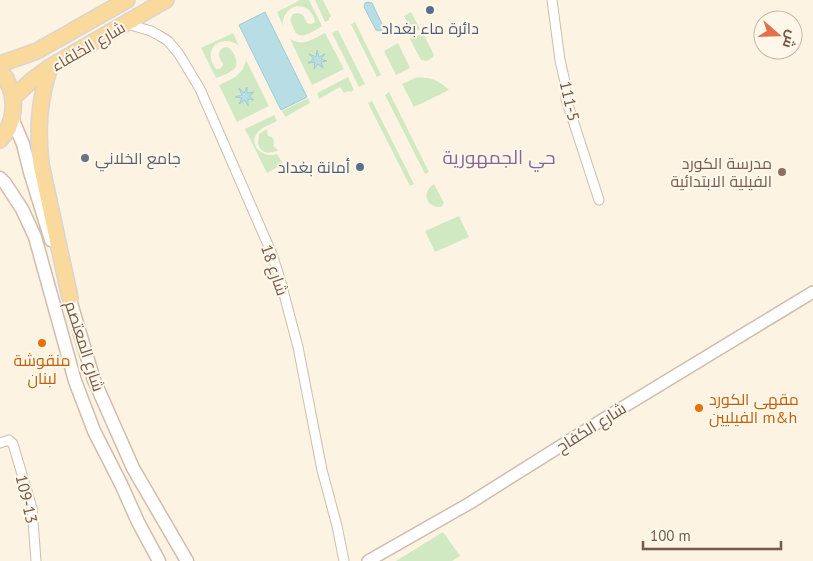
<svg xmlns="http://www.w3.org/2000/svg" width="813" height="561" font-family="'PT Sans',Cairo,sans-serif">
<style>
.green{fill:#d1e9c2}
.water{fill:#b8dde5;stroke:#9eccd6}
.lines{fill:none;stroke-linecap:round;stroke-linejoin:round}
.minor-casing{stroke:#cfbdad;stroke-width:11}
.tertiary-casing{stroke:#cfbdad;stroke-width:14}
.secondary-casing{stroke:#d2bcaa;stroke-width:15}
.primary-casing{stroke:#dbd4d0;stroke-width:18}
.minor{stroke:#fff;stroke-width:9}
.tertiary{stroke:#fff;stroke-width:11}
.secondary{stroke:#fff;stroke-width:12}
.primary{stroke:#f9d99c;stroke-width:15}
.service-dot{fill:#5c6f8a;stroke:#fff7e9;stroke-width:2}
.worship-dot{fill:#6b7280;stroke:#fff7e9;stroke-width:2}
.education-dot{fill:#8d6e63;stroke:#fff7e9;stroke-width:2}
.food-dot{fill:#e8710a;stroke:#fff7e9;stroke-width:2}
.labels{text-anchor:middle;dominant-baseline:central;stroke-width:4;stroke-linejoin:round;paint-order:stroke}
.service-label{font-size:16px;fill:#4e5e75;stroke:#fff7e9}
.street-label{font-size:16px;fill:#735949;stroke:#fff7e9}
.worship-label{font-size:16px;fill:#5b616d;stroke:#fff7e9;text-anchor:start}
.education-label{font-size:16px;fill:#785e54;stroke:#fff7e9;text-anchor:end}
.food-label{font-size:16px;fill:#c56008;stroke:#fff7e9}
.quarter-label{font-size:19px;fill:#876596;stroke:#fff7e9}
</style>
<rect width="100%" height="100%" fill="#fcf3e3"/>
<!-- green -->
<path class="green" d="M300,0H309L322,26C316,30 302,40 296,33C294,31 294,28 292,25C290,20 290,19 293,14L298,13L303,15L307,23L311,24L314,23L315,21C314,17 312,13 309,10C297,0 281,11 283,26L277,12Z
M315,0H323L331,16L329,18V20L325,22Z
M411,12L420,29L413,32L404,16Z
M355,22L381,75L377,77L351,24Z
M338,30L365,84L359,87L332,33Z
M233,33L239,46C228,36 209,41 211,58C211,62 214,66 216,69C220,70 222,68 223,64C219,58 217,54 222,48C225,48 227,46 230,49C234,52 239,63 235,68C231,73 221,76 216,78L201,48Z
M325,33L344,69L312,85L290,39C303,47 313,39 325,33Z
M423,33L434,55L432,58L427,61L421,60L410,39Z
M398,43L410,68L396,75L384,51Z
M246,60L269,106L237,122L219,85C232,79 243,75 246,60Z
M348,77L354,90L350,92L349,91L344,93L340,87L319,99L317,93Z
M415,78C429,76 439,80 449,90L414,107L402,84Z
M389,92L429,172L425,174L385,95Z
M308,98L310,103L285,117L282,111Z
M372,101L414,184L410,186L368,103Z
M274,115L277,121C271,124 263,127 259,131C247,142 260,159 277,154L283,164L267,173L245,129Z
M267,129L268,136C274,137 275,141 273,146L278,150C269,155 261,153 258,144L259,134Z
M434,184L444,203L441,207C426,208 421,192 434,184Z
M459,216L469,237L435,252L425,231Z
M443,532L460,556L452,561H396Z"/>
<!-- water -->
<path class="water" d="M368,2L372,3L383,26L382,30L380,31L376,30L364,7L365,3Z
M265,12L307,97L281,110L239,25Z
M317,50L319,57L325,54L321,59L327,61L321,62L323,68L318,64L314,69L315,62L308,63L314,59L309,54L316,57Z
M247,87V93L254,92L249,96L254,100L248,99V106L245,100L239,104L242,98L235,97L242,95L239,88L244,93Z"/>
<g class="lines">
<!-- minor casing -->
<g class="minor-casing">
<path id="minor" d="M552,0L560,60L565,82L566,99L599,200
M127,24L151,31L160,36L168,41L179,54L200,89L272,254L280,279L298,347L322,470L337,526L344,561
M0,443L9,440L13,444L32,508L36,561"/>
</g>
<!-- tertiary casing -->
<g class="tertiary-casing">
<path id="tertiary" d="M368,561L470,503L602,420L813,292"/>
</g>
<!-- secondary casing -->
<g class="secondary-casing">
<path id="secondary" d="M12,118L23,144L30,172L51,240
M0,178L5,183L22,209L35,237L75,381L94,431L121,484L138,522L159,561
M67,290L94,380L133,468L187,561"/>
</g>
<!-- primary casing -->
<g class="primary-casing">
<path id="primary" d="M0,64L37,51L127,0
M50,67C39,100 37,129 41,164L70,298
M0,71C2,74 6,77 7,81C17,99 15,125 0,140
M13,98L31,81L50,67L166,0"/>
</g>
<!-- minor -->
<use href="#minor" class="minor"/>
<!-- tertiary -->
<use href="#tertiary" class="tertiary"/>
<!-- secondary -->
<use href="#secondary" class="secondary"/>
<!-- primary -->
<use href="#primary" class="primary"/>
</g>
<!-- markers -->
<g class="service-dot">
<circle cx="430" cy="10" r="5"/>
<circle cx="360" cy="167" r="5"/>
</g>
<circle class="worship-dot" cx="85" cy="158" r="5"/>
<circle class="education-dot" cx="782" cy="172" r="5"/>
<g class="food-dot">
<circle cx="42" cy="343" r="5"/>
<circle cx="699" cy="408" r="5"/>
</g>
<g class="labels">
<!-- service labels -->
<g class="service-label">
<text x="430" y="28">دائرة ماء بغداد</text>
<text x="350" y="167" text-anchor="end">أمانة بغداد</text>
</g>
<!-- street labels -->
<g class="street-label">
<text transform="translate(88 46) rotate(-30)">شارع الخلفاء</text>
<text transform="translate(570 101) rotate(77)">111-5</text>
<text transform="translate(275 270) rotate(71)">شارع 18</text>
<text transform="translate(85 346) rotate(72)">شارع المعتصم</text>
<text transform="translate(591 427) rotate(-32)">شارع الكفاح</text>
<text transform="translate(27 499) rotate(77)">109-13</text>
</g>
<!-- worship labels -->
<g class="worship-label">
<text x="95" y="158">جامع الخلاني</text>
</g>
<!-- education labels -->
<g class="education-label">
<text x="772" y="163">مدرسة الكورد<tspan x="772" dy="18">الفيلية الابتدائية</tspan></text>
</g>
<!-- food labels -->
<g class="food-label">
<text x="42" y="360">منقوشة<tspan x="42" dy="18">لبنان</tspan></text>
<text x="709" y="399" text-anchor="start">مقهى الكورد<tspan x="709" dy="18">الفيليين m&amp;h</tspan></text>
</g>
<!-- quarter labels -->
<g class="quarter-label">
<text x="499" y="157">حي الجمهورية</text>
</g>
</g>
<!-- north arrow -->
<g transform="translate(778 35) rotate(110)"><circle r="24" fill="#fff7e9" stroke="#c7b8a9"/>
<path d="M0-4L9 19L0 12L-9 19Z" fill="#e4704a"/>
<text y="-8" font-size="14" font-weight="bold" text-anchor="middle" fill="#735949">ش</text>
</g>
<!-- scale -->
<path d="M643 541v8h138v-8" fill="none" stroke="#735949" stroke-width="2.5"/>
<text x="650" y="541" font-size="15" fill="#735949" stroke="#fff7e9" stroke-width="4" paint-order="stroke">100 m</text>
</svg>
